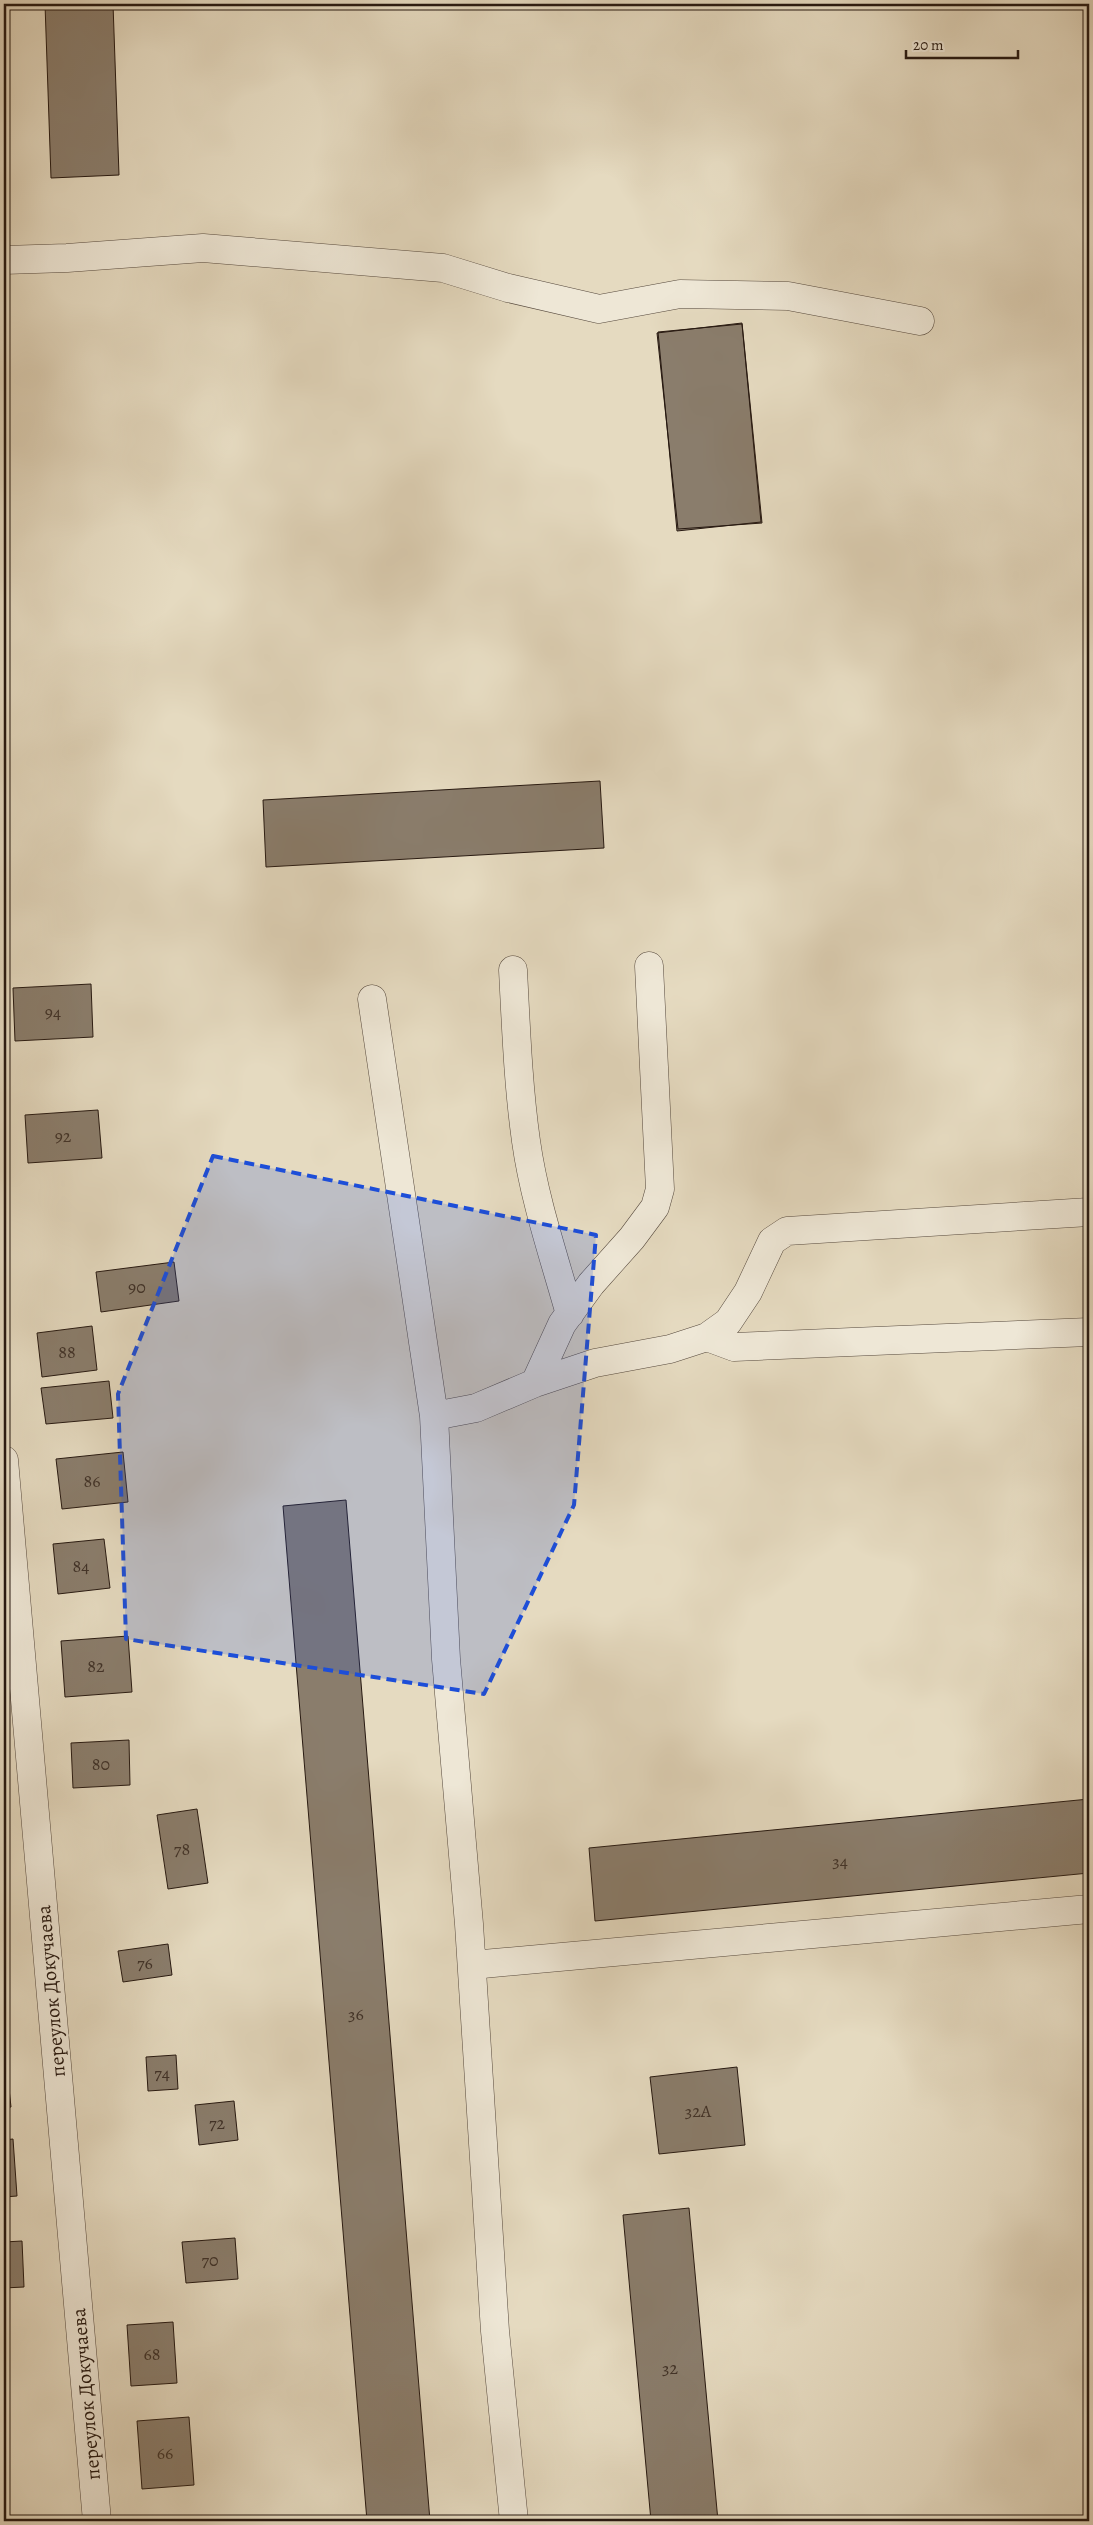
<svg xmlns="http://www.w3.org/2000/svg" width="1093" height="2525" font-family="Alegreya,serif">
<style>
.building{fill:#8a7d6c;stroke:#271911}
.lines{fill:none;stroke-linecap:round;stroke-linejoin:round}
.minor-casing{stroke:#56493d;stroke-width:29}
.minor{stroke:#eee7d6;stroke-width:28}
.marked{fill:#1d4ed8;fill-opacity:0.2;stroke:#1d4ed8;stroke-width:4;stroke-dasharray:10 6;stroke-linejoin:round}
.labels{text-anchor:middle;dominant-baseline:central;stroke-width:4.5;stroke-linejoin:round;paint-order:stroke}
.number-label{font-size:18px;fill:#403228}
.street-label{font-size:20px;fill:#271911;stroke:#eee7d6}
</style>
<rect width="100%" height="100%" fill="#e5dac0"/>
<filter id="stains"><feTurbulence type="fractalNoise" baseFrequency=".004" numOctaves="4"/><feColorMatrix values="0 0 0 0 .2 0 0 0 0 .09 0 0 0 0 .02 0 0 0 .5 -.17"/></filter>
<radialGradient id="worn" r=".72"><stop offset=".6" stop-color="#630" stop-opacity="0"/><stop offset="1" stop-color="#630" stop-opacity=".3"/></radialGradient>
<!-- building -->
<path class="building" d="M45,4H113L119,175L51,178Z
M742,323L762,523L678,529L657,333Z
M742,324L761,522L677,531L658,332Z
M600,781L604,848L266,867L263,800Z
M91,984L93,1037L15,1041L13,988Z
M98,1110L102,1158L28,1163L25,1115Z
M174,1262L179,1301L101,1312L96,1272Z
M92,1326L97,1370L42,1377L37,1333Z
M109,1381L113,1418L46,1424L41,1388Z
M123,1452L128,1502L62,1509L56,1459Z
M346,1500L430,2521H367L283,1506Z
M104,1539L110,1588L58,1594L53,1544Z
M128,1636L132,1692L65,1697L61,1641Z
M129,1740L130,1785L73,1788L71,1743Z
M1089,1799V1873L595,1921L589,1848Z
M197,1809L208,1883L168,1889L157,1815Z
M168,1944L172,1975L123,1982L118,1951Z
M4,2043L11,2107L4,2108Z
M176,2055L178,2089L148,2091L146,2057Z
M737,2067L745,2145L659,2154L650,2077Z
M234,2101L238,2140L199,2145L195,2105Z
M13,2139L17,2196L4,2197V2140Z
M689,2208L718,2521H651L623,2215Z
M235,2238L238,2279L186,2283L182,2242Z
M22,2241L24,2287L4,2288V2242Z
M173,2322L177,2383L131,2386L127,2325Z
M189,2417L194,2485L142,2489L137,2421Z"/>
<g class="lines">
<!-- minor casing -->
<g class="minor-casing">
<path id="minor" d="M4,260L67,258L203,248L443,268L508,288L599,309L680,294L788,296L920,321
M513,970C516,1027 518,1084 526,1141C534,1199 554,1257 570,1314
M372,999L434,1416L446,1659L469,1924L495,2331L514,2521
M707,1337L734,1347L1089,1332
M535,1383L562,1324L591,1284L632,1238L655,1207L660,1189L649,966
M434,1416L476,1408L535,1383L595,1363L670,1349L707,1337L728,1322L748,1292L772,1241L787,1231L1089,1212
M4,1460L97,2521
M472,1965L1089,1909"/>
</g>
<!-- minor -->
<use href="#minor" class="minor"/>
</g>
<!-- marked area -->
<path class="marked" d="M213,1156L596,1235L574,1505L484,1694L126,1639L118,1394Z"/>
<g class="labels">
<!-- number labels -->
<g class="number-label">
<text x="53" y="1012">94</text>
<text x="63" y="1136">92</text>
<text x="137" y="1287">90</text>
<text x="67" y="1352">88</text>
<text x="92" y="1481">86</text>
<text x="81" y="1566">84</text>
<text x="96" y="1666">82</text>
<text x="101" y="1764">80</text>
<text x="182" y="1849">78</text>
<text x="840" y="1861">34</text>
<text x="145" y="1963">76</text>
<text x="356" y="2014">36</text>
<text x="162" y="2073">74</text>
<text x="698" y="2111">32А</text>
<text x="217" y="2123">72</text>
<text x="210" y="2260">70</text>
<text x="152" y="2354">68</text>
<text x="670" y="2368">32</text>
<text x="165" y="2453">66</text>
</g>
<!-- street labels -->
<g class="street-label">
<text transform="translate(51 1991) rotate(-95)">переулок Докучаева</text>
<text transform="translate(86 2394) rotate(-95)">переулок Докучаева</text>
</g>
</g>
<!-- margin -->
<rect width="1093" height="2525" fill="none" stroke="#e5dac0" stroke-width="20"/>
<rect x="5" y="5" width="1083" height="2515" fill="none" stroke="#271911" stroke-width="2.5"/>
<rect x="10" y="10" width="1073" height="2505" fill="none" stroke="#271911"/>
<!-- scale -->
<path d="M906 50v8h112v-8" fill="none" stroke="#271911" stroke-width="2.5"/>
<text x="913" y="50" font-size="15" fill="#271911" stroke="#eee7d6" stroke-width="4" paint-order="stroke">20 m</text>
<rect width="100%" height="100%" filter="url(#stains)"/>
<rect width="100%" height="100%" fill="url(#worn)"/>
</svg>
